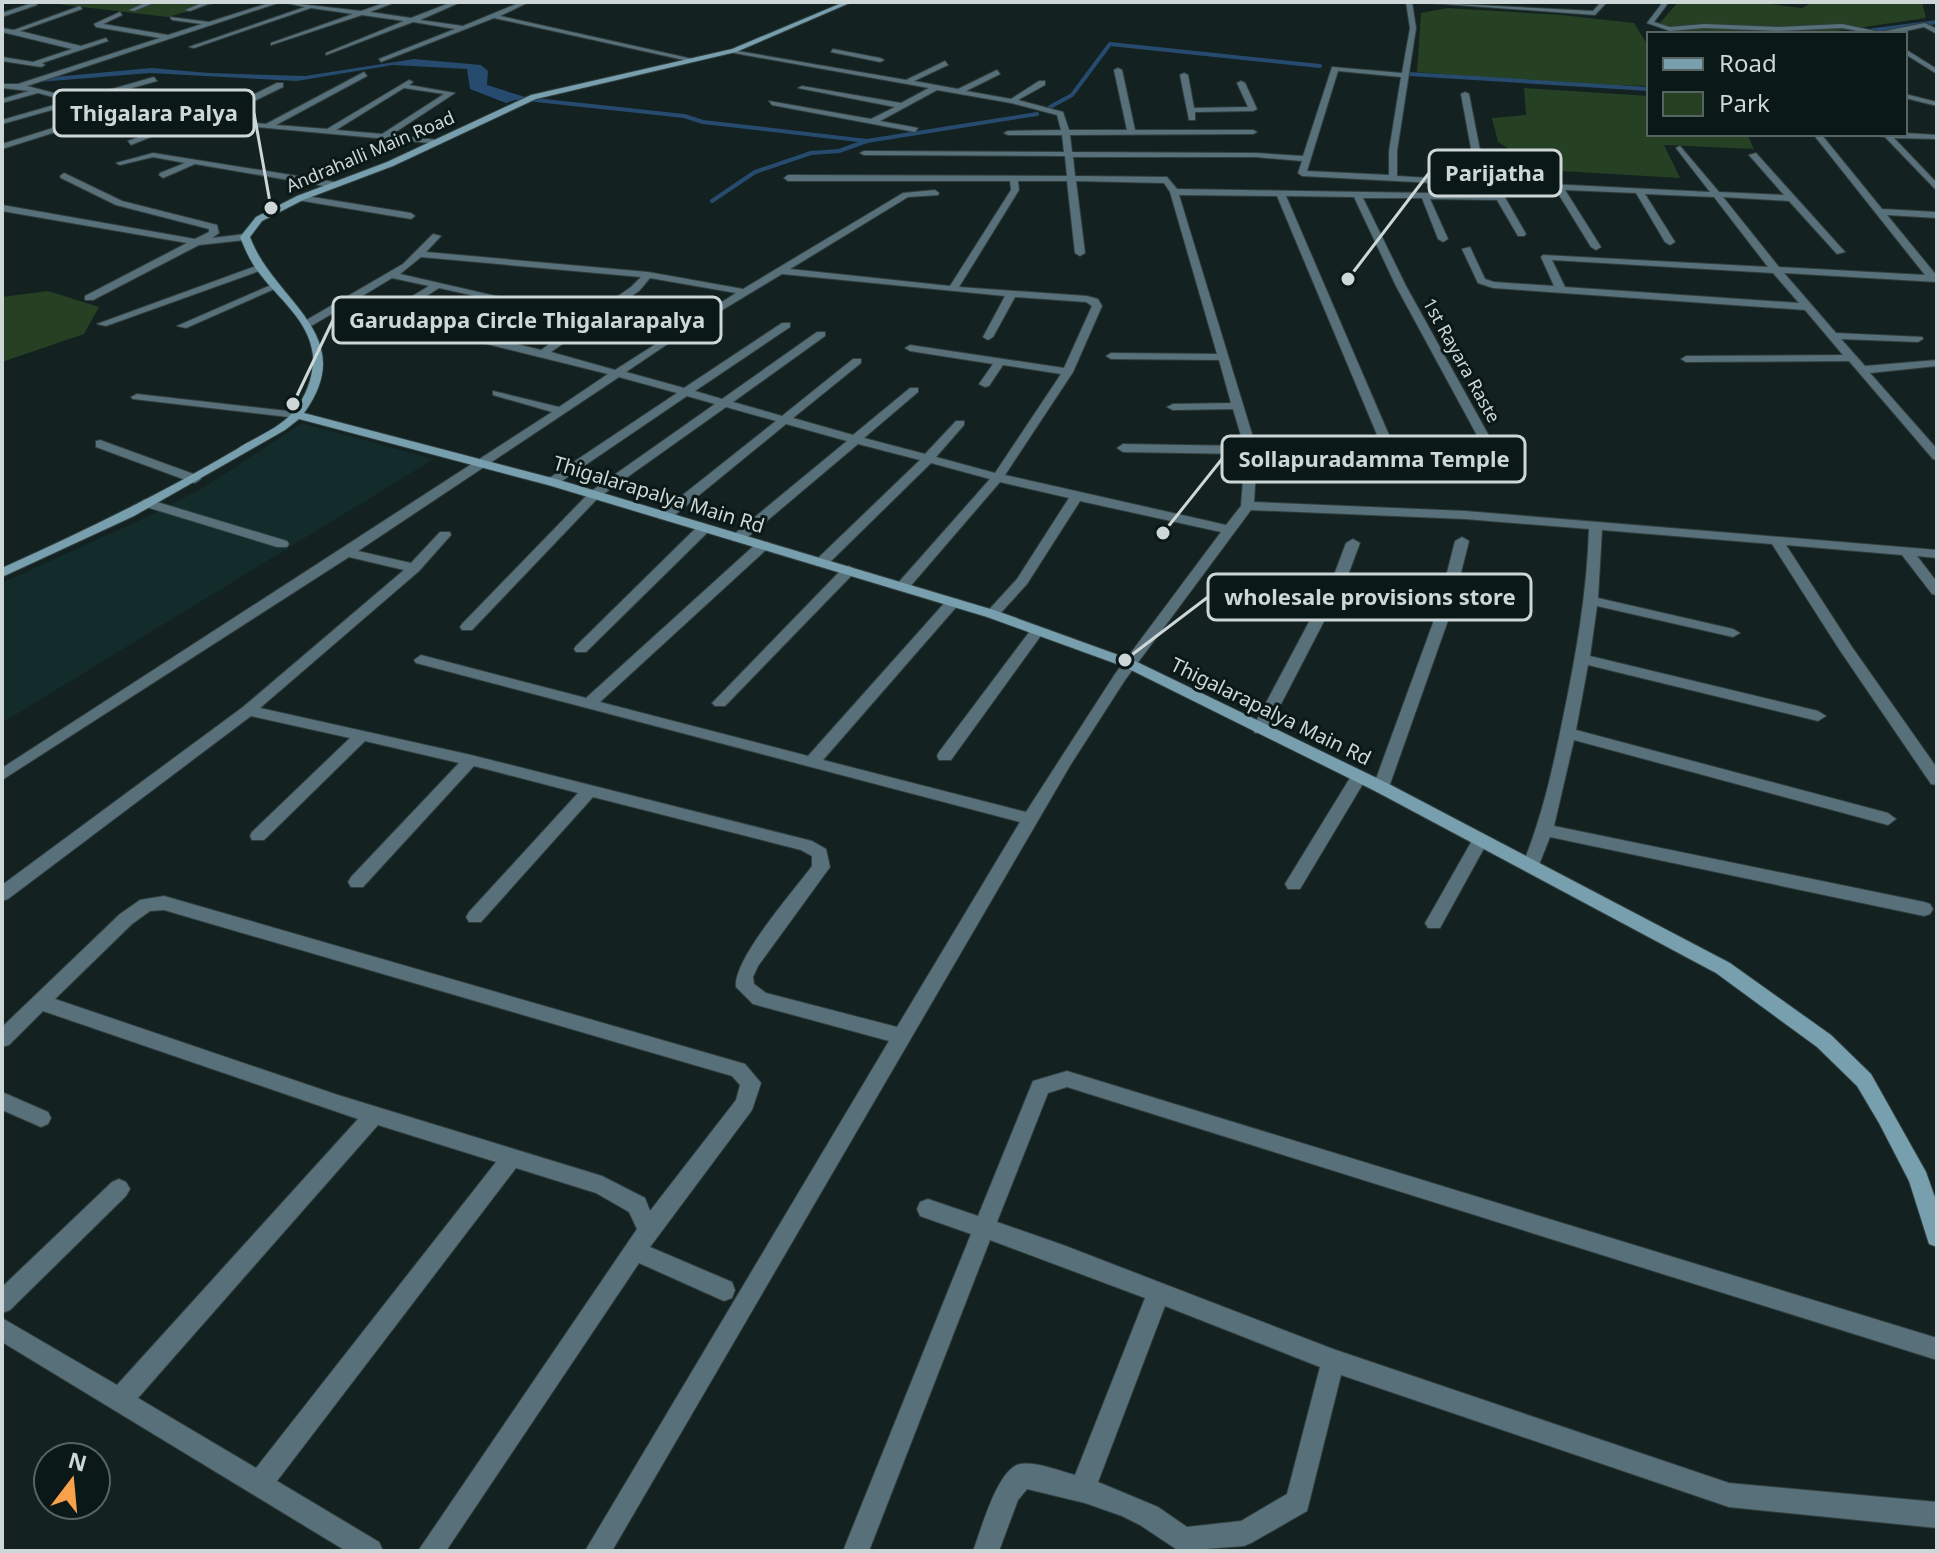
<svg xmlns="http://www.w3.org/2000/svg" width="1939" height="1553" font-family="'Noto Sans',sans-serif">
<style>
.built{fill:#132b2b}
.green{fill:#254023}
.water{fill:#274b6e}
.lines{fill:none;stroke-linecap:round;stroke-linejoin:round}
.stream{stroke:#274b6e;stroke-width:4}
.street-casing{stroke:#313e3e;stroke-width:2}
.secondary-casing{stroke:#313e3e;stroke-width:2}
.street{fill:#577079;fill-rule:evenodd}
.secondary{fill:#779fae;fill-rule:evenodd}
.labels{text-anchor:middle;dominant-baseline:central;stroke-width:6;stroke-linejoin:round;paint-order:stroke}
.far-street-label{font-size:18px;fill:#ced7d7;stroke:#0a1818}
.street-label{font-size:20px;fill:#ced7d7;stroke:#0a1818}
.leader{fill:none;stroke:#ced7d7;stroke-width:3}
.callout-dot{fill:#ced7d7;stroke:#0a1818;stroke-width:3}
.callout{fill:#0a1818;stroke:#ced7d7;stroke-width:3}
.callout-label{font-size:22px;text-anchor:middle;font-weight:bold;fill:#ced7d7}
</style>
<rect width="100%" height="100%" fill="#132121"/>
<!-- built -->
<path class="built" d="M302,423L434,459L2,723V583L151,515L208,485Z"/>
<!-- green -->
<path class="green" d="M39,2H221L168,17Z
M1678,2H1755L1802,8L1813,2H1922L1926,18L1816,34L1675,33L1660,23Z
M1447,8L1562,15L1634,23L1649,47V86L1556,83L1417,72L1421,13Z
M1524,88L1649,96V134H1747L1754,149L1664,145L1680,178L1542,170L1498,142L1492,118L1526,115Z
M48,291L99,307L84,334L2,362V297Z"/>
<!-- water -->
<path class="water" d="M414,59L481,65L488,71L487,85L525,97L506,103L470,89L467,69L393,65L297,81L150,73L39,82L54,77L151,68L209,73L305,76Z"/>
<g class="lines">
<!-- stream -->
<path class="stream" d="M1844,34L1937,22
M1409,74L1649,89
M507,97L684,116L703,122L867,141
M1050,107L1072,95L1110,44L1320,66
M712,201L755,172L811,153L839,151L867,141L1037,114"/>
<!-- street casing -->
<g class="street-casing">
<path id="street" d="M35,2L37,5L2,17V13Z
M147,2H156L134,11L129,10Z
M204,2H213L190,11L185,10Z
M272,2H281L27,86L77,99L154,77L157,81L85,101L123,111L206,118L277,83H283V87L217,119L266,124L364,72L367,76L276,125L327,129L409,80L413,82L409,85L455,93L391,135L438,140L441,144L190,121L131,145L128,141L182,121L116,113L2,149V144L107,111L77,103L2,124V120L68,101L38,93L2,103V99L29,91L2,88V84H18L160,38L96,27L94,24L120,12L122,15L103,24L168,35L202,24L172,20L170,17L209,22ZM404,88L444,94L382,134L336,130Z
M282,2L361,11L387,2H396L370,12L411,18L452,2H461L420,20L463,26L521,2H529L500,16L697,60L693,62L494,18L381,62L379,59L455,29L413,22L326,55V53L404,21L362,15L271,45V43L353,14L311,8L194,48L189,47L305,7Z
M1406,2H1412L1416,28L1397,151V176L1477,181L1461,94L1465,92L1469,94L1486,181L1710,192L1676,148L1680,146L1719,192L1784,195L1749,155L1756,153L1845,252L1837,254L1789,201L1723,197L1779,267L1925,275L1813,134H1821L1882,209L1937,212V218L1887,215L1937,276V282L1784,273L1836,333L1922,337L1923,339L1918,342L1841,339L1865,366L1937,360V366L1870,373L1937,449V460L1933,459L1849,361L1686,362L1681,359L1686,356L1843,355L1805,310L1493,288L1478,283L1462,249L1470,247L1485,279L1494,282L1554,286L1541,257L1543,255L1768,267L1714,197L1645,194L1675,242L1670,245L1665,242L1636,193L1565,190L1601,247L1596,250L1591,247L1556,190L1499,187L1526,234L1524,236H1518L1497,200L1430,199L1448,239L1443,242L1438,239L1422,198H1363L1406,286L1499,454L1497,457L1257,454L1254,502L1465,511L1937,550V558L1917,556L1937,582V595L1932,594L1902,555L1786,545L1852,647L1937,768V785L1931,784L1839,649L1772,544L1602,530L1598,598L1733,629L1740,633L1733,637L1597,606L1590,656L1818,711L1826,716L1818,721L1588,665L1576,730L1888,813L1896,819L1888,825L1574,740L1554,826L1924,902L1930,904L1933,909L1930,914L1924,916L1550,837L1537,870H1525L1522,866C1542,818 1553,768 1563,718C1576,655 1587,593 1589,529L1465,519L1251,510L1125,680L1071,764L612,1551H585L889,1041L753,1004L736,987C733,959 794,891 812,866V856L801,850L593,797L481,922H469L466,917L469,912L578,793L474,766L363,887H351L348,882L351,877L459,763L365,741L264,840H252L250,836L252,832L350,738L251,716L8,899L2,901V885L243,707L404,570L349,557L2,780V768L552,412L493,395V391L559,407L608,374L342,308L311,326H303V322L403,264L433,234L441,236L426,252L648,272L743,289L903,193L935,190L939,193L938,195L908,197L790,269L950,286L1011,190L1010,181H788L784,178L788,175L1067,176L1065,156L864,155L860,153L864,151L1064,152L1062,135H1008L1004,133L1008,131L1061,130L1057,115L1011,103L937,90L880,121L918,128L915,132L772,105L769,101L871,119L895,107L798,88L802,86L901,103L929,88L734,53L732,50L906,80L945,61L948,65L914,81L958,89L997,70L1000,74L966,91L1011,99L1039,81H1045V85L1018,100L1063,112L1069,130H1127L1114,70L1118,68L1122,70L1135,130H1253L1257,132L1253,134L1070,135L1072,152L1256,153L1303,156L1332,67L1402,73L1410,28ZM1338,71L1401,77L1389,151V175L1307,171ZM1073,157H1256L1302,161L1298,173L1302,176L1490,186L1494,194L1177,189L1167,177L1075,176ZM1018,181H1067L1075,253L1080,256L1085,253L1076,181L1164,183L1170,192L1217,354L1111,353L1106,356L1111,359L1219,360L1231,403L1173,404L1167,407L1173,410L1233,409L1244,446L1123,444L1117,448L1123,452L1245,454L1241,506L1226,525L1005,475L1073,372L1102,306L1098,299L1087,296L959,287L1019,190ZM1179,195L1277,196L1383,449L1256,447ZM1286,196L1354,197L1396,286L1485,450L1395,449ZM421,257L641,277L631,287L541,350L397,315L439,288L552,313L557,310L400,274ZM1552,260L1773,273L1799,303L1565,287ZM782,274L1005,296L983,337L988,340L993,337L1015,297L1086,302L1092,306L1064,368L910,345L905,348L910,351L993,364L979,384L985,387L989,386L1003,365L1061,374L995,473L936,457L964,425V421H956L925,454L864,438L918,392V388H910L853,435L793,418L861,363V359H853L782,416L733,402L825,336V332H817L722,399L695,391L790,327V323H782L684,388L626,372L681,335ZM392,278L429,286L386,312L349,304ZM650,278L736,293L615,370L551,352L639,291ZM619,377L677,393L548,479V485H556L687,396L715,404L590,492L462,624L460,627L462,630H472L598,498L726,407L776,421L660,513V519H670L786,424L847,441L733,535V541H743L858,444L920,460L816,560V566H826L931,463L990,479L898,583V589H908L1000,482L1069,498L1017,579L985,614L987,617H997L1027,584L1080,501L1221,532L1115,674L1026,812L823,760L958,605L960,602L958,599H948L808,756L600,702L768,548V542H758L586,698L421,655L414,660L416,663L1020,822L897,1027L766,993L754,984L753,977L758,966L830,867L826,849L812,841L471,755L260,708L419,571L451,535L450,532H440L411,563L358,551Z
M1416,2L1593,11L1601,2H1607L1595,15Z
M1663,2H1669L1654,22L1670,27L1704,24L1779,27L1842,24L1880,32L1925,23L1937,29V34L1924,27L1892,34H1872L1842,28L1779,31L1704,28L1670,31L1647,23Z
M80,6L82,9L20,31L81,46L106,38L108,41L42,63L45,65L41,67L2,61V57L33,62L72,49L2,32V28L14,30Z
M833,49L880,58L884,60L880,62L831,52Z
M1905,49L1937,69V74L1905,54Z
M1184,73L1188,75L1194,108L1248,107L1237,83L1241,81L1245,83L1257,109L1253,111L1195,112V120H1189L1180,75Z
M1905,94L1937,102V106L1905,98Z
M1905,133L1937,135V139L1894,138L1937,183V191L1885,137L1862,134Z
M153,153L335,182L339,185L335,188L195,164L163,178L159,175L160,173L185,163L153,157L120,165L116,163Z
M64,173L122,201L217,225L219,233L212,238L245,234L250,237L245,240L199,245L93,300H85V296L187,243L2,211V205L195,239L209,232V229L116,205L61,178L60,176Z
M300,195L411,213L415,216L411,219L297,200V196Z
M259,265L262,266V270L106,326L97,324Z
M271,285L279,287L186,328L177,326Z
M137,394L297,412L303,415L297,418L133,399L131,397Z
M100,440L199,476L201,479L195,483L191,482L96,447V441Z
M147,499L287,541L289,544L287,547H277L143,506V500Z
M704,524L710,528L709,531L586,652H576L574,649L576,646L699,525Z
M1462,537L1469,541L1451,612L1389,787L1381,793L1375,791L1373,787L1437,612L1455,541Z
M1353,539L1360,543L1348,575L1268,729L1265,733H1255L1252,729L1334,575L1346,543Z
M849,566L856,570L854,573L725,706H715L712,703L715,700L844,567Z
M1038,626L1045,630L951,760H939L937,756L939,752L1033,627Z
M1359,772L1367,777L1300,889H1288L1285,884L1288,879L1353,773Z
M1480,835L1486,837L1488,841L1440,928H1428L1425,923L1428,918L1474,837Z
M164,896L738,1062L745,1064L761,1083L752,1110L650,1247L732,1282L735,1290L732,1298L724,1301L639,1263L446,1551H418L637,1229L629,1212L596,1193L516,1168L277,1481L379,1542L383,1551H346L2,1342V1318L117,1385L358,1119L43,1011L9,1045L2,1047V1027L120,914L140,900ZM164,910L732,1076L740,1085L736,1100L650,1211L645,1198L602,1176L338,1095L55,999L132,924L150,911ZM378,1125L496,1162L256,1468L138,1398Z
M1067,1071L1937,1338V1360L1067,1087L1048,1093L997,1222L1063,1245L1333,1349L1729,1483L1937,1502V1528L1729,1507L1341,1375L1307,1511L1253,1542L1244,1546L1179,1551L1140,1525L1122,1516L1085,1503L1027,1489L1018,1500L999,1551H973C981,1531 997,1469 1020,1464C1035,1461 1060,1471 1075,1475L1145,1298L990,1240L869,1551H843L971,1234L920,1216L917,1209L920,1202L928,1199L978,1216L1033,1081ZM1165,1306L1320,1367L1287,1494L1241,1521L1187,1527L1158,1507L1098,1482Z
M2,1092L48,1112L51,1118L48,1124L41,1127L2,1110Z
M119,1179L126,1182L130,1189L126,1196L10,1310L2,1313V1287L112,1182Z"/>
</g>
<!-- secondary casing -->
<g class="secondary-casing">
<path id="secondary" d="M844,2H852L736,52L536,99L393,166L303,200L262,221L250,237C274,302 361,335 304,413L556,479L997,611L1135,661L1387,783L1730,963L1831,1035L1871,1074L1926,1172L1937,1203V1247L1929,1244L1909,1181L1879,1123L1857,1086L1817,1047L1716,973L1375,791L1125,667L987,617L548,485L299,419L285,430L134,516L2,577V568C82,532 161,494 237,449C255,437 279,429 293,412C306,398 314,375 313,356C310,320 276,297 257,270C249,259 245,249 240,237L256,217L297,196L387,162L531,95L732,49Z"/>
</g>
<!-- street -->
<use href="#street" class="street"/>
<!-- secondary -->
<use href="#secondary" class="secondary"/>
</g>
<g class="labels">
<!-- far-street labels -->
<g class="far-street-label">
<text transform="translate(370 151) rotate(-23)">Andrahalli Main Road</text>
<text transform="translate(1462 360) rotate(61)">1st Rayara Raste</text>
</g>
<!-- street labels -->
<g class="street-label">
<text transform="translate(659 494) rotate(17)">Thigalarapalya Main Rd</text>
<text transform="translate(1271 711) rotate(26)">Thigalarapalya Main Rd</text>
</g>
</g>
<!-- callouts -->
<path class="leader" d="M271 208L254 113M1348 279L1429 173M293 404L333 320M1163 533L1222 459M1125 660L1208 597"/>
<g class="callout-dot">
<circle cx="271" cy="208" r="8"/>
<circle cx="1348" cy="279" r="8"/>
<circle cx="293" cy="404" r="8"/>
<circle cx="1163" cy="533" r="8"/>
<circle cx="1125" cy="660" r="8"/>
</g>
<g class="callout">
<rect x="54" y="90" width="200" height="46" rx="8"/>
<rect x="1429" y="150" width="132" height="46" rx="8"/>
<rect x="333" y="297" width="388" height="46" rx="8"/>
<rect x="1222" y="436" width="303" height="46" rx="8"/>
<rect x="1208" y="574" width="323" height="46" rx="8"/>
</g>
<g class="callout-label">
<text x="154" y="121">Thigalara Palya</text>
<text x="1495" y="181">Parijatha</text>
<text x="527" y="328">Garudappa Circle Thigalarapalya</text>
<text x="1374" y="467">Sollapuradamma Temple</text>
<text x="1370" y="605">wholesale provisions store</text>
</g>
<!-- border -->
<rect width="1939" height="1553" fill="none" stroke="#ced7d7" stroke-width="8"/>
<!-- legend -->
<rect x="1647" y="32" width="260" height="104" fill="#0a1818" stroke="#586464" stroke-width="2"/>
<rect x="1663" y="58" width="40" height="12" fill="#779fae" stroke="#586464" stroke-width="2"/>
<text x="1719" y="72" font-size="24" fill="#ced7d7">Road</text>
<rect x="1663" y="92" width="40" height="24" fill="#254023" stroke="#586464" stroke-width="2"/>
<text x="1719" y="112" font-size="24" fill="#ced7d7">Park</text>
<!-- north arrow -->
<g transform="translate(72 1481) rotate(16)"><circle r="38" fill="#0a1818" stroke="#586464" stroke-width="2"/>
<path d="M0-6L14 30L0 20L-14 30Z" fill="#f8a14a"/>
<text y="-12" font-size="22" font-weight="bold" text-anchor="middle" fill="#ced7d7">N</text>
</g>
</svg>
